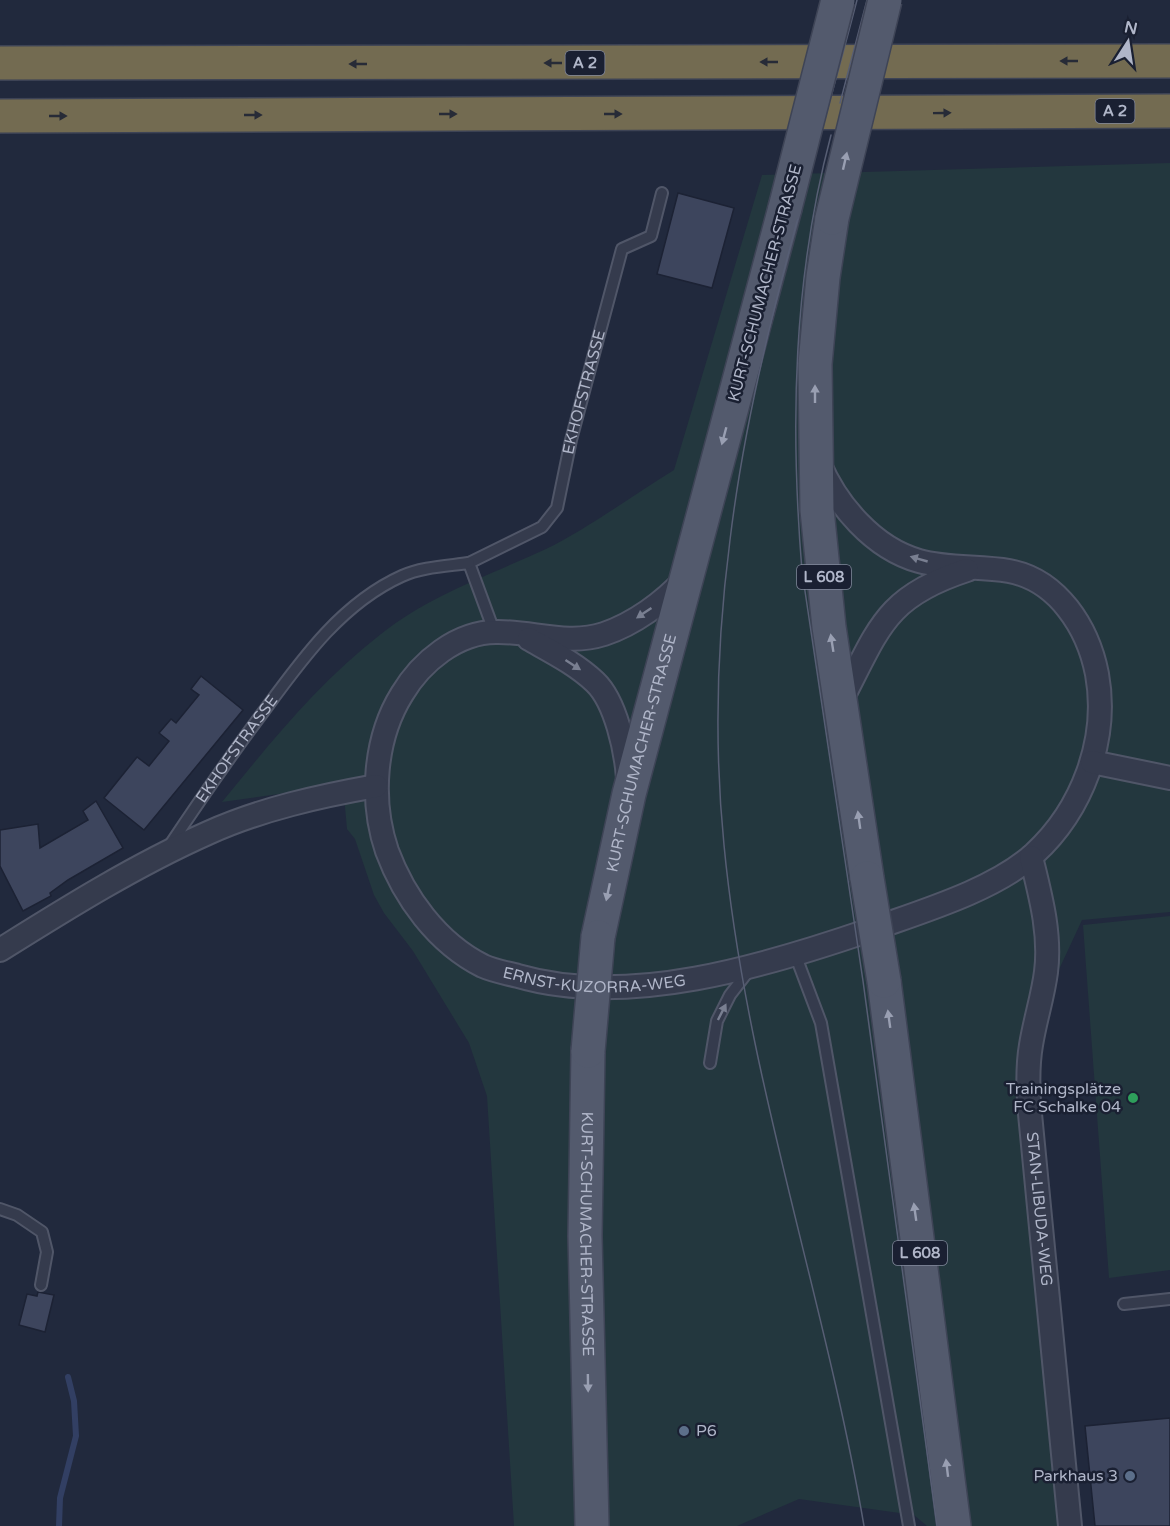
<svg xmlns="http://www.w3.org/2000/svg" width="1170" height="1526" font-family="'Varela Round',sans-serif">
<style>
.green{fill:#23373e}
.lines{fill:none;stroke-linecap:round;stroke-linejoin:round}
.stream{stroke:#323f63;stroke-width:6}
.building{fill:#3d455d;stroke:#1c2234;stroke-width:1.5}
.service-casing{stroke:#505668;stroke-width:14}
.minor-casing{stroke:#505668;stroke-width:26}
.primary-casing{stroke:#3e4456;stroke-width:36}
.motorway-casing{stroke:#3d4355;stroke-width:36}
.service{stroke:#353b4d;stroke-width:10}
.minor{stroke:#353b4d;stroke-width:22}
.primary{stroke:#535a6d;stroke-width:33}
.motorway{stroke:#736b51;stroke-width:33}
.tram{stroke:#575e74;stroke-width:1.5}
.primary-bridge-casing{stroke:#3e4456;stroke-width:36;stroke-linecap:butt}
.primary-bridge{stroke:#535a6d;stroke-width:33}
.oneway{fill:#272b37}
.oneway2{fill:#999fb2}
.oneway3{fill:#797f91}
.leisure-dot{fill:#2e9e5b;stroke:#1a2032;stroke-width:2}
.service-dot{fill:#5c6f8a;stroke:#1a2032;stroke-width:2}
.labels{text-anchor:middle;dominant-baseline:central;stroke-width:5;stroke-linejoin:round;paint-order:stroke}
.shield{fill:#1a2032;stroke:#83899c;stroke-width:1.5}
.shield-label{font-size:15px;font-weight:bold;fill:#b0b6c9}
.street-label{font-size:16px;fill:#b0b6c9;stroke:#1a2032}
.poi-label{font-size:16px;fill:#b0b6c9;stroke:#1a2032;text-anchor:end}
</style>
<rect width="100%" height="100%" fill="#21293d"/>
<!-- green -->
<path class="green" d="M1170,163V912L1082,920L1042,1006L1026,1076L1071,1526H927L914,1515L799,1499L737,1526H514L487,1096L469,1043L413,951L384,913L374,895L355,839L347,829L343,785L222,802C271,742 319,682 381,634C430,595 490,575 546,549C589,528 633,495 674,470L762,175Z
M1170,916V1270L1109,1278L1083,925Z"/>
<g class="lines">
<!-- stream -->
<path class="stream" d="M59,1526L60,1498L76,1436L74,1401L68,1377"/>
</g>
<!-- building -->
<path class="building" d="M678,193L734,208L712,288L657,274Z
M201,676L243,710L144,830L104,798L137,757L149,766L169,741L159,733L171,719L176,723L199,695L191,689Z
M96,801L123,848L68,880L50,893L51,896L23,911L0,866V830L38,824L40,848L88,820L83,811Z
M38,1292L54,1295L45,1332L19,1325L27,1294L37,1296Z
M1170,1418V1526H1095L1085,1426Z"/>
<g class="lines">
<!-- service casing -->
<g class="service-casing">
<g id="service">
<path id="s1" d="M494,631L469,563L542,527L557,508L571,440L622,249L651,236L662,193"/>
<path id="s2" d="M170,845C200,800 231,755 264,711C302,659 342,603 402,576C421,567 448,566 469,563"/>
<path d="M795,954L821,1023L909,1526"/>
<path d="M710,1063L717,1021L730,995L750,969"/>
<path d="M0,1209L17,1215L42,1232L47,1252L41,1285"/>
<path d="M1124,1304L1170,1299"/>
</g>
</g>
<!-- minor casing -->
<g class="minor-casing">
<g id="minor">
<path id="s3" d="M685,579C664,602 634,624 604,634C567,646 532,631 496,632C457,632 421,662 402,694C374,739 370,801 387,851C404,897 437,943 483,966C494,971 507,973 518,976C628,1008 765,966 870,930C920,912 995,890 1034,854C1082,810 1109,740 1097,674C1088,628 1058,580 1009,571C980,566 947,569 919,561C873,548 837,505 819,463"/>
<path d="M529,639C552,652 576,664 595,682C616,702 626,751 628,778"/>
<path d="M841,701C879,629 884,597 967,570"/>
<path d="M1092,762L1170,778"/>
<path id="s4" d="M1031,857C1040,894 1051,933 1046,972C1043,996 1035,1020 1031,1045C1027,1068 1028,1091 1030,1114L1070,1526"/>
<path d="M0,950C67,908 136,865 208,833C261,809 320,796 376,786"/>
</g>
</g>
<!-- primary casing -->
<g class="primary-casing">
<g id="primary">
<path d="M832,218L823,277L815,364L817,510L829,627L867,878"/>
<path id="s5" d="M598,937L629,794L785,208"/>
<path d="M884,981L954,1526"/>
<path id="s6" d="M588,1051L585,1236L592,1526"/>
</g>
</g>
<!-- motorway casing -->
<g class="motorway-casing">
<path id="motorway" d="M0,63L1170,61
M0,116L1170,111"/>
</g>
<!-- service -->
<use href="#service" class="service"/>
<!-- minor -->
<use href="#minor" class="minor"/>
<!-- primary -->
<use href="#primary" class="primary"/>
<!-- motorway -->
<use href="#motorway" class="motorway"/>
<!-- tram -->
<path class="tram" d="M857,0C811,178 752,357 730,540C717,640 714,745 724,845C746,1076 825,1297 864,1526
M840,103L867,0
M831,135C793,278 790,424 802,571L863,981L937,1526"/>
<!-- primary-bridge casing -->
<g class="primary-bridge-casing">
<path id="primary-bridge" d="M785,208L838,0
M832,218L885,0
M867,878L884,981
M588,1051L598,937"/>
</g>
<!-- primary-bridge -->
<use href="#primary-bridge" class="primary-bridge"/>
</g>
<!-- one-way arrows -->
<defs><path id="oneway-solid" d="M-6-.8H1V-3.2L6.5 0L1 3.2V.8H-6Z" transform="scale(1.5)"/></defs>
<g class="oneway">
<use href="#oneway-solid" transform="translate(1069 61) rotate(180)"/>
<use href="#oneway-solid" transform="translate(769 62) rotate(180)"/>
<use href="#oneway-solid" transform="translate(553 63) rotate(180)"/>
<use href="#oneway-solid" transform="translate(358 64) rotate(-180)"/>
<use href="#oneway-solid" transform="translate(942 113) rotate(-1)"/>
<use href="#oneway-solid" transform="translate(448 114)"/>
<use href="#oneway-solid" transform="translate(613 114)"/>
<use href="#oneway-solid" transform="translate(253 115)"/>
<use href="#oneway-solid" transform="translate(58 116)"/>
</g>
<g class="oneway2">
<use href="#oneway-solid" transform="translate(845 161) rotate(-77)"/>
<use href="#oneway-solid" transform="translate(815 394) rotate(-90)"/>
<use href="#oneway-solid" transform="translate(724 436) rotate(105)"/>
<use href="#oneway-solid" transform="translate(832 643) rotate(-99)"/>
<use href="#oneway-solid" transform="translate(859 820) rotate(-98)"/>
<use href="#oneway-solid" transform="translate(608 892) rotate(102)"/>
<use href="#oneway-solid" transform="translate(889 1019) rotate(-98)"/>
<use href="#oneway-solid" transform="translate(915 1212) rotate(-98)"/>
<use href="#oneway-solid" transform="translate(588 1383) rotate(89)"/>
<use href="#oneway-solid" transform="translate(947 1468) rotate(-97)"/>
</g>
<g class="oneway3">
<use href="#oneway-solid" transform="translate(919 559) rotate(-164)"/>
<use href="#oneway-solid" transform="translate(644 613) rotate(146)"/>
<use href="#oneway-solid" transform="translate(573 665) rotate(33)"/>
<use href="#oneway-solid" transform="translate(722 1012) rotate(-63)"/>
</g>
<!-- markers -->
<circle class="leisure-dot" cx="1133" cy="1098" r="6"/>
<g class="service-dot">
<circle cx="684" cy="1431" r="6"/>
<circle cx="1130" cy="1476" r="6"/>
</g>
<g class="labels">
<!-- shield labels -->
<g class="shield">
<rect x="565.5" y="51" width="39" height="24" rx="4.5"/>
<rect x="1095.5" y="99" width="39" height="24" rx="4.5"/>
<rect x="797" y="565" width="54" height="24" rx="4.5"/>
<rect x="893" y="1241" width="54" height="24" rx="4.5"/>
</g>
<g class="shield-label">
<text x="585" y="63">A 2</text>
<text x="1115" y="111">A 2</text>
<text x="824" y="577">L 608</text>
<text x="920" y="1253">L 608</text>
</g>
<!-- street labels -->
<g class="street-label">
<text transform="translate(765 283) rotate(-75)">KURT-SCHUMACHER-STRASSE</text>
<text stroke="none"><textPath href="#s1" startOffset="297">EKHOFSTRASSE</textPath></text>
<text stroke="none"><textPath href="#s2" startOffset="117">EKHOFSTRASSE</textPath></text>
<text stroke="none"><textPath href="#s5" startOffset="189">KURT-SCHUMACHER-STRASSE</textPath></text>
<text stroke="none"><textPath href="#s3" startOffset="754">ERNST-KUZORRA-WEG</textPath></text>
<text stroke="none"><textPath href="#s4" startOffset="356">STAN-LIBUDA-WEG</textPath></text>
<text stroke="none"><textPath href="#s6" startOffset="183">KURT-SCHUMACHER-STRASSE</textPath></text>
</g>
<!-- poi labels -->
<g class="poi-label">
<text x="1121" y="1089">Trainingsplätze<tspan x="1121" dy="18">FC Schalke 04</tspan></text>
<text x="696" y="1431" text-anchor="start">P6</text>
<text x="1118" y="1476">Parkhaus 3</text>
</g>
</g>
<!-- north arrow -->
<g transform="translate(1128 42) rotate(12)" stroke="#1a2032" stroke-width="4.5" paint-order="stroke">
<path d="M0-4.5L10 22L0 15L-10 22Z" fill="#b0b6c9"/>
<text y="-9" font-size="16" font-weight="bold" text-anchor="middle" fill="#b0b6c9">N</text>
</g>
</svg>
